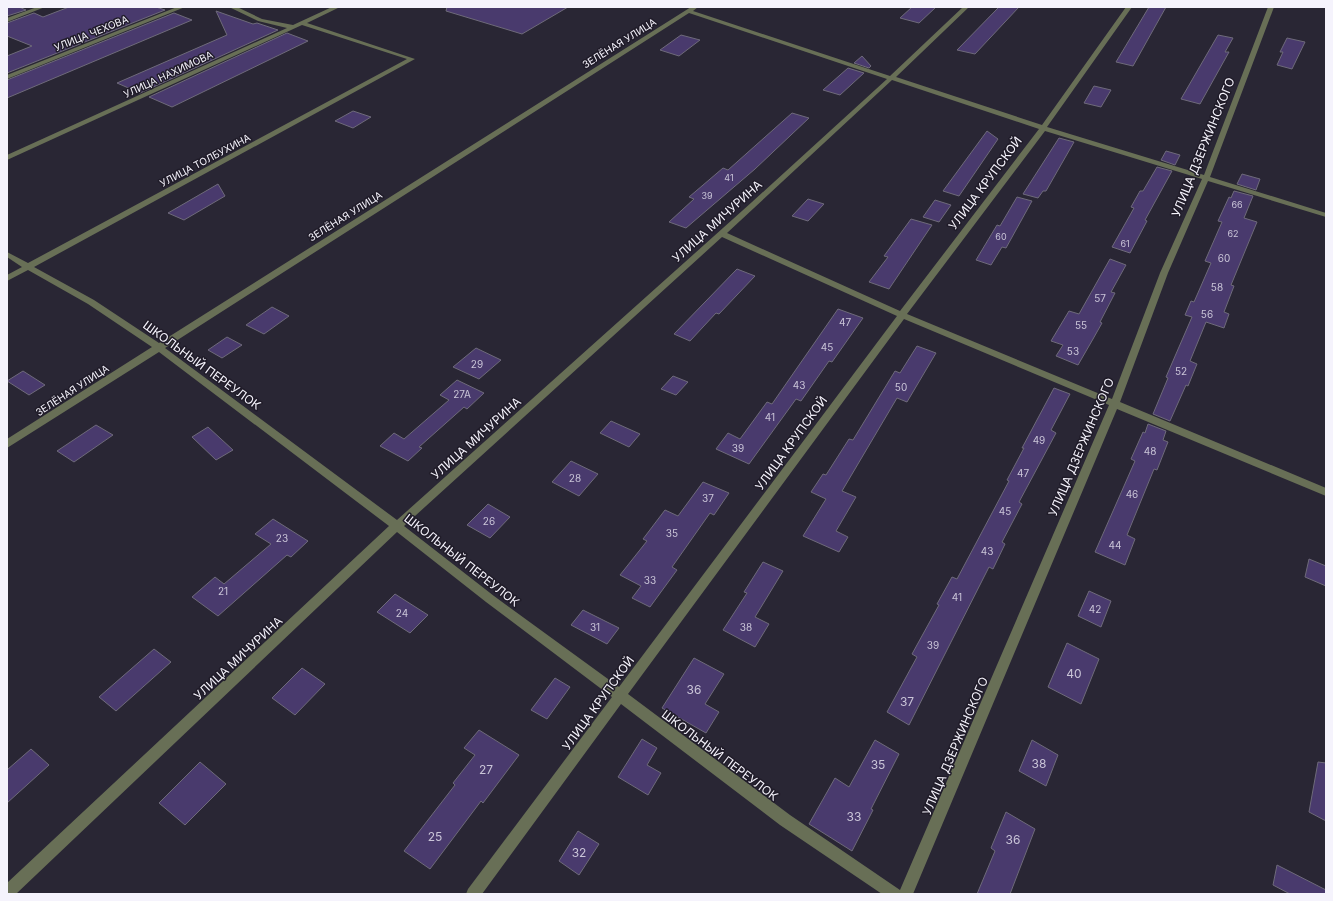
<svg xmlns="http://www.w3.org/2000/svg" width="1333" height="901" font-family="Inter,sans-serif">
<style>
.building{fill:#493a6d;stroke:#6e6a7a}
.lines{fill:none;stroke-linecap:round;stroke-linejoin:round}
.street{fill:#686f56;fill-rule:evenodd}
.labels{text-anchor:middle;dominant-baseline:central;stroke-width:3;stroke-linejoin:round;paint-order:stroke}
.far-number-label{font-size:9px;fill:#cac5d8}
.far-street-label{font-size:10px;fill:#f5f3fc;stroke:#201c29}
.number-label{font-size:10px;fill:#cac5d8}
.street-label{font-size:12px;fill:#f5f3fc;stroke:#201c29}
.near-number-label{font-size:12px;fill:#cac5d8}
</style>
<rect width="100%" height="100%" fill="#292634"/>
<!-- building -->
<path class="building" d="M7,7H19L26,10L7,16Z
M69,7H156L165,10L7,73V56L32,46L7,36V23L34,13L43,17Z
M447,7H568L522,34L446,11Z
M912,7H936L919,23L900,18Z
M999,7H1019L975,54L957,50Z
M1149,7H1166L1133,66L1116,62Z
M216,11L253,24L257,23L278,30L140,93L117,83L227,35Z
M174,13L192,20L7,98V80Z
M287,33L308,41L172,107L149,97Z
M681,35L700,40L679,56L660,50Z
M1218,35L1233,38L1225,52H1229L1200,104L1181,99Z
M1287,38L1305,42L1292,69L1277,65L1283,52H1280Z
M862,56L871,66L869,68L854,63Z
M848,68L864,73L840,95L823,90Z
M1094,86L1111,90L1101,107L1084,103Z
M353,111L371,117L353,128L335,121Z
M792,113L809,118L755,169L686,228L669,222L694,199L689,197L723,168L728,170Z
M987,131L998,139L959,196L943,191Z
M1059,138L1074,142L1046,191H1043L1038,198L1023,194Z
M1166,151L1180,155L1175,165L1161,160Z
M1157,167L1172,171L1145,220L1147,221L1130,253L1112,247L1134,208L1131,207L1140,191H1143Z
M1242,174L1260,179L1256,190L1237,184Z
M218,184L225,196L184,220L168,213Z
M1234,191L1253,196L1244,218L1257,222L1231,285L1234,286L1224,312L1229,314L1224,328L1206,322L1190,361L1197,364L1188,386L1186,385L1170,421L1153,414L1168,378L1166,377L1192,317L1185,315L1191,301L1194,302L1211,263L1205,261L1222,222L1218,221L1229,197L1231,198Z
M1017,197L1032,201L1006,248L1002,247L991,265L976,260L997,225L1000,226Z
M808,199L824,204L808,221L792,216Z
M935,200L951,205L939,222L923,217Z
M911,219L932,225L889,289L869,282L888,257L884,256Z
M1110,259L1126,265L1111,292L1115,293L1100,322L1102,323L1093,339L1078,365L1056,356L1063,345L1051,341L1069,311L1079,314Z
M737,269L755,276L719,314L716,313L690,341L674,334Z
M272,307L289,316L264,334L246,325Z
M838,309L863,318L832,362L829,361L801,401L796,399L749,464L716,449L728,433L740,439L767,402L772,404Z
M227,337L242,345L222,358L208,350Z
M917,346L936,353L907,402L897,398L842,491L856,497L836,531L848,537L839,552L803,536L826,499L811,492L823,474L826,475L849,439L853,440L895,371L900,373Z
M476,348L501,360L479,379L453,367Z
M23,371L45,385L29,395L7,381Z
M673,376L688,382L676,395L661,389Z
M457,380L484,393L467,409L464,407L419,447L422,448L408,461L380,446L394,433L404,439L449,400L440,395Z
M1054,388L1070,394L1051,430L1056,433L1019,502L1022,504L1002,542L1005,544L993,569L989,567L909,725L887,712L917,657L912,654L939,605L937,604L952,577L957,579L1009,481L1007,480L1024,448H1022Z
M611,421L640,434L629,447L600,433Z
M1148,424L1166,431L1163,440L1168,442L1157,470L1154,469L1127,535L1135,539L1125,565L1095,552L1135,461L1131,459L1143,432L1145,433Z
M96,425L113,435L74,462L57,451Z
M208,427L233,450L216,460L192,437Z
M571,461L598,474L579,496L552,482Z
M703,482L729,493L714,515L710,513L672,567L677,570L650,607L632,598L641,586L620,575L647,541L643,539L665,510L678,516Z
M488,504L510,517L490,538L467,525Z
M273,519L308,541L291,557L287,555L218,616L192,597L215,577L224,584L271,544L255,534Z
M1309,559L1326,566V586L1305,577Z
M763,562L783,571L755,617L769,624L755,647L723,630L747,593L744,592Z
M1089,591L1111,601L1101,627L1078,616Z
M395,594L428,615L410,633L377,612Z
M583,610L619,628L607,644L571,625Z
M1067,643L1099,659L1081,704L1048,687Z
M154,649L171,662L116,711L99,697Z
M694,658L724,674L705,704L719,712L706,733L662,708Z
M302,668L325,684L295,715L272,698Z
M555,678L570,687L547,719L531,710Z
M479,730L519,755L483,803L481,801L430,869L404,851L455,785L453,783L475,755L464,748Z
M642,739L657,748L647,765L661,773L648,795L618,777Z
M875,740L899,754L871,809L873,810L852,851L809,824L835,778L849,787Z
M1032,740L1058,755L1046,786L1019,771Z
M31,749L49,765L7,803V770Z
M200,762L226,784L185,825L159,803Z
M1318,762L1326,763V821L1309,812Z
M1006,812L1035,829L1010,894H977L995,851L991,848Z
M578,831L599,844L579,875L559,861Z
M1277,865L1326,890V894H1290L1273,885Z"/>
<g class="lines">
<!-- street -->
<path class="street" d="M37,7H45L7,22V18Z
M177,7H185L7,79V75Z
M229,7H237L262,19L293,25L332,7H340L307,23L415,59L34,267L94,300L159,343L691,7H698L693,11L890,76L963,7H969L896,77L1042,125L1126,7H1132L1047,127L1204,175L1268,7H1274L1210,177L1326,213V217L1208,181L1168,273L1120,402L1326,488V496L1117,409L913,894H882L780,825L621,704L482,894H466L468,889L612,697L486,602L397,532L16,894H7V883L389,526L159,352L7,448V439L152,347L88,304L28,270L7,281V275L22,267L7,257V252L28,263L407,59L302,25L7,160V155L287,28L258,21ZM689,13L887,79L752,202L397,520L165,348ZM892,80L1039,129L900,311L727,233ZM1045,131L1202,179L1160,273L1112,399L907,314ZM722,237L897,316L619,687L494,596L404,526ZM904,319L1109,405L900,890L790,815L628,694Z"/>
</g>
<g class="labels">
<!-- far-number labels -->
<g class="far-number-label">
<text x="729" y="177">41</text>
<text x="707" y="195">39</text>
<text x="1237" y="204">66</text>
<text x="1233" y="233">62</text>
<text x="1001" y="236">60</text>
<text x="1125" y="243">61</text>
</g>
<!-- far-street labels -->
<g class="far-street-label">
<text transform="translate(91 33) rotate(-22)">УЛИЦА ЧЕХОВА</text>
<text transform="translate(619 43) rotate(-32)">ЗЕЛЁНАЯ УЛИЦА</text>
<text transform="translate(168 74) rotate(-25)">УЛИЦА НАХИМОВА</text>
<text transform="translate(205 160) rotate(-28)">УЛИЦА ТОЛБУХИНА</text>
<text transform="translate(345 216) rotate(-32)">ЗЕЛЁНАЯ УЛИЦА</text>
<text transform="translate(72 390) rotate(-33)">ЗЕЛЁНАЯ УЛИЦА</text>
</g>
<!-- number labels -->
<g class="number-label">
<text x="1224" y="258">60</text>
<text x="1217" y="287">58</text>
<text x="1100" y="298">57</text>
<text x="1207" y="314">56</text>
<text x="845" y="322">47</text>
<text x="1081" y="325">55</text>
<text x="827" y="347">45</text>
<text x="1073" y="351">53</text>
<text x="477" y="364">29</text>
<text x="1181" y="371">52</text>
<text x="799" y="385">43</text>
<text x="901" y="387">50</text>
<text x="462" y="394">27А</text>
<text x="770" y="417">41</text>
<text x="1039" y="440">49</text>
<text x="738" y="448">39</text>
<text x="1150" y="451">48</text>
<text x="1023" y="473">47</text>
<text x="575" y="478">28</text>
<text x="1132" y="494">46</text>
<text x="708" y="498">37</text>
<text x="1005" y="511">45</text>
<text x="489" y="521">26</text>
<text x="672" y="533">35</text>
<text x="282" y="538">23</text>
<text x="1115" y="545">44</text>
<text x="987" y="551">43</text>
<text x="650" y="580">33</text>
<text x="223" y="591">21</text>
<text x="957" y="597">41</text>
<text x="1095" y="609">42</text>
<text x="402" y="613">24</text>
<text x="595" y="627">31</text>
<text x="746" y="627">38</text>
<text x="933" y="645">39</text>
</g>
<!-- street labels -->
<g class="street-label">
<text transform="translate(1203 147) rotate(-68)">УЛИЦА ДЗЕРЖИНСКОГО</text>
<text transform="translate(985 183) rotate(-53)">УЛИЦА КРУПСКОЙ</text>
<text transform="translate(717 221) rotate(-42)">УЛИЦА МИЧУРИНА</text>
<text transform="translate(202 365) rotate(36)">ШКОЛЬНЫЙ ПЕРЕУЛОК</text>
<text transform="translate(476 438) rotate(-42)">УЛИЦА МИЧУРИНА</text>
<text transform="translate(791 443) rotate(-54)">УЛИЦА КРУПСКОЙ</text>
<text transform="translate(1081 447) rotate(-67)">УЛИЦА ДЗЕРЖИНСКОГО</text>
<text transform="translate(462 560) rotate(38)">ШКОЛЬНЫЙ ПЕРЕУЛОК</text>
<text transform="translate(238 658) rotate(-43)">УЛИЦА МИЧУРИНА</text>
<text transform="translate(598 703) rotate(-54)">УЛИЦА КРУПСКОЙ</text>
<text transform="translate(955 746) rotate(-67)">УЛИЦА ДЗЕРЖИНСКОГО</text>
<text transform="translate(720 755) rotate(37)">ШКОЛЬНЫЙ ПЕРЕУЛОК</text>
</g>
<!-- near-number labels -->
<g class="near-number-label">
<text x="1074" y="673">40</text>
<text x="694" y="689">36</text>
<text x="907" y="701">37</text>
<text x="1039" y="763">38</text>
<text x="878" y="764">35</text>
<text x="486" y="769">27</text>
<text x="854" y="816">33</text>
<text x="435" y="836">25</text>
<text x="1013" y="839">36</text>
<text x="579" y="852">32</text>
</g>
</g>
<!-- border -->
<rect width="1333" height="901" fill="none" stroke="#f5f3fc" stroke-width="16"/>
</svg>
